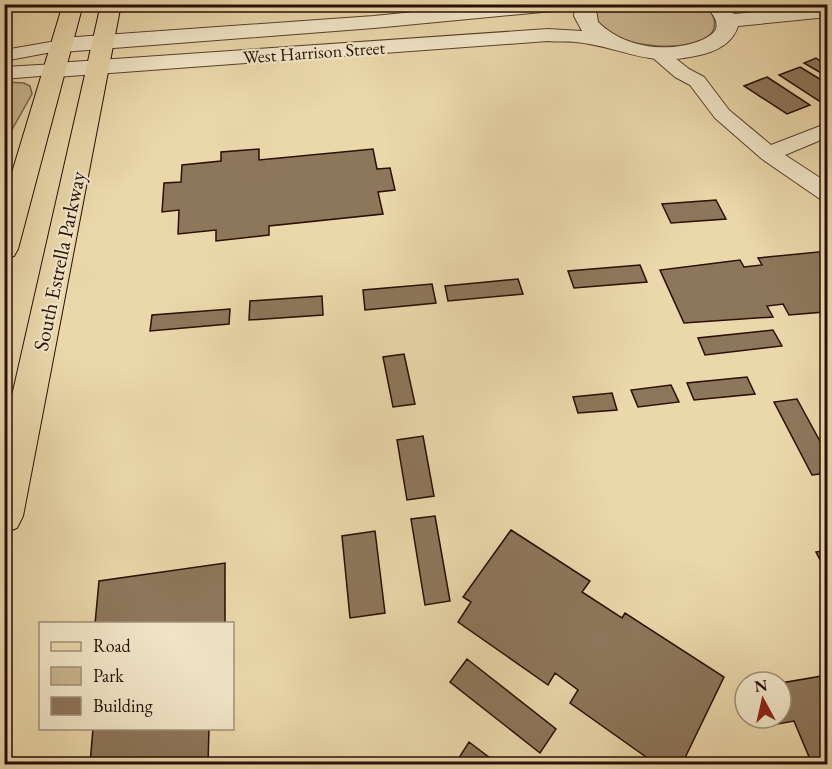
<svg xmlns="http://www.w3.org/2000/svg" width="832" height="769" font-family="'EB Garamond',serif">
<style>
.green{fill:#c9b68f;stroke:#78624a;stroke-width:1.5}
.building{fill:#8d775b;stroke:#280e04;stroke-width:1.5}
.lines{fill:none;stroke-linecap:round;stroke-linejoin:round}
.minor-casing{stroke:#58402e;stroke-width:2}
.tertiary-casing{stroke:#58402e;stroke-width:2}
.primary-casing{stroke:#280e04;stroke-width:2}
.minor{fill:#f1e6c8;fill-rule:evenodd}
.tertiary{fill:#f1e6c8;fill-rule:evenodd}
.primary{fill:#ead8ab;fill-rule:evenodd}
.labels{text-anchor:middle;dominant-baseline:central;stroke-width:4.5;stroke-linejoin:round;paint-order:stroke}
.far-street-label{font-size:18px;fill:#280e04;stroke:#f1e6c8}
.street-label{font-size:21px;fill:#280e04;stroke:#f1e6c8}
</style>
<rect width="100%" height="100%" fill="#ead8ab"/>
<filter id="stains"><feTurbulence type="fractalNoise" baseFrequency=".00333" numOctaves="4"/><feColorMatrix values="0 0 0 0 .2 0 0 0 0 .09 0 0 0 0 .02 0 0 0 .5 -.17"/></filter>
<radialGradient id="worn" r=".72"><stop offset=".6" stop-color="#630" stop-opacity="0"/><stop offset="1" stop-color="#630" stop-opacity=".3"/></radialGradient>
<!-- green -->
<path class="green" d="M594,4L707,5C741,52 652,51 626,40C613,35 605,29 595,20Z
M5,82L24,83L30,86L32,94L9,135L5,148Z"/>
<!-- building -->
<path class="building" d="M4,4H29L28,8L4,10Z
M816,58L820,61L828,58V77L804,63Z
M800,67L828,84V100L822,103L779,75Z
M767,77L810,105L787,114L744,86Z
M259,149V160L373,149L377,169L390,168L395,190L378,192L383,214L269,226V235L216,241V230L178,234L179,210L162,212L164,183L181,182L182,165L221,161V152Z
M716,200L726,219L671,223L662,204Z
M828,251V307L822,308L824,312L789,315L783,304L767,306L773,317L684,323L660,270L740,260L744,267L762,265L758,258Z
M640,265L647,282L574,288L568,271Z
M518,279L523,294L448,301L445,286Z
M432,284L436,303L365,310L363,290Z
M322,296L323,315L249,320L250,301Z
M230,309L229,324L150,331L152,315Z
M773,330L782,346L705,355L698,338Z
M404,354L415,404L393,407L383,357Z
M747,377L755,394L694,400L687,383Z
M671,385L679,402L638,407L631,390Z
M612,393L617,410L578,413L573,397Z
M797,399L828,456V473L812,475L774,402Z
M423,436L434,496L407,500L397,440Z
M435,516L450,601L425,605L411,519Z
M511,530L590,581L582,592L622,618L625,613L724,677L682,764H656L570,703L578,690L555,673L548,685L458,622L471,602L463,597Z
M375,531L385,613L350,618L342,536Z
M828,550V575L816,552Z
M225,563V624H95L99,581Z
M467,659L556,729L540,753L450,682Z
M828,675V764H812L794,721L778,724L775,718H781V683Z
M93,728H209L208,764H90Z
M469,742L498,764H455Z"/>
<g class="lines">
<!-- minor casing -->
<g class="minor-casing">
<path id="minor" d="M62,40L68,41L71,45L68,49L4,61V50Z
M659,49L665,50L689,69L704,77L729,110L771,145L828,123V137L785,155L828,183V201L820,199L762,159L715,118L690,85L675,77L653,58L650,54L653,50Z
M56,64L63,66L65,70L63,74L4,79V67Z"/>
</g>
<!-- tertiary casing -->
<g class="tertiary-casing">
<path id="tertiary" d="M492,4H573L570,8L563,10L374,28L62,52L54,50L51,45L54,40L62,38L374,16Z
M575,4H595L598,22C624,48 668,54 702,40C706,38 714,34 716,29C719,19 710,12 705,4H726L734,14L828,5V17L738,26C733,42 719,50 704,54C646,69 628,48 576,42C567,41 557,42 548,41L56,77L48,75L45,70L48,65L56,63L548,29L582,31L574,16Z"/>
</g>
<!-- primary casing -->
<g class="primary-casing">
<path id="primary" d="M63,4H83L18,249L14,256L4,259V199Z
M101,4H121L23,516L17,528L4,533V431Z"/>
</g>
<!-- minor -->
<use href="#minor" class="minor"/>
<!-- tertiary -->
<use href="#tertiary" class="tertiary"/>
<!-- primary -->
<use href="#primary" class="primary"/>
</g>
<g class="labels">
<!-- far-street labels -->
<g class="far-street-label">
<text transform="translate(314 52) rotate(-4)">West Harrison Street</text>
</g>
<!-- street labels -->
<g class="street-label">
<text transform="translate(59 261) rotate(-78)">South Estrella Parkway</text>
</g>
</g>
<!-- margin -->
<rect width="832" height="769" fill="none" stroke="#ead8ab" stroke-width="24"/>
<rect x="6" y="6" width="820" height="757" fill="none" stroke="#280e04" stroke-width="3"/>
<rect x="12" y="12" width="808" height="745" fill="none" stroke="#280e04" stroke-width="1.5"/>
<!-- legend -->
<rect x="39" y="622" width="195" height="108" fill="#f1e6c8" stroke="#a1907a" stroke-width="1.5"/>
<rect x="51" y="642" width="30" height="9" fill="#ead8ab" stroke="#a1907a" stroke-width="1.5"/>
<text x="93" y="652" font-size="18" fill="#280e04">Road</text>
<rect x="51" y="667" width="30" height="18" fill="#c9b68f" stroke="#a1907a" stroke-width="1.5"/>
<text x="93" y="682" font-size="18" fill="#280e04">Park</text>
<rect x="51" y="697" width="30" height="18" fill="#8d775b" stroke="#a1907a" stroke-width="1.5"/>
<text x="93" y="712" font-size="18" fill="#280e04">Building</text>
<!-- north arrow -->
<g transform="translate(763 700) rotate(352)"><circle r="28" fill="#f1e6c8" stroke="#a1907a" stroke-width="1.5"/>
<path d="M0-4.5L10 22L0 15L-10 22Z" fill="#8f2418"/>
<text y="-9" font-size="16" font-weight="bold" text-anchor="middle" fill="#280e04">N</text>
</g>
<rect width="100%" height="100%" filter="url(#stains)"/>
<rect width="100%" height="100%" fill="url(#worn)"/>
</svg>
